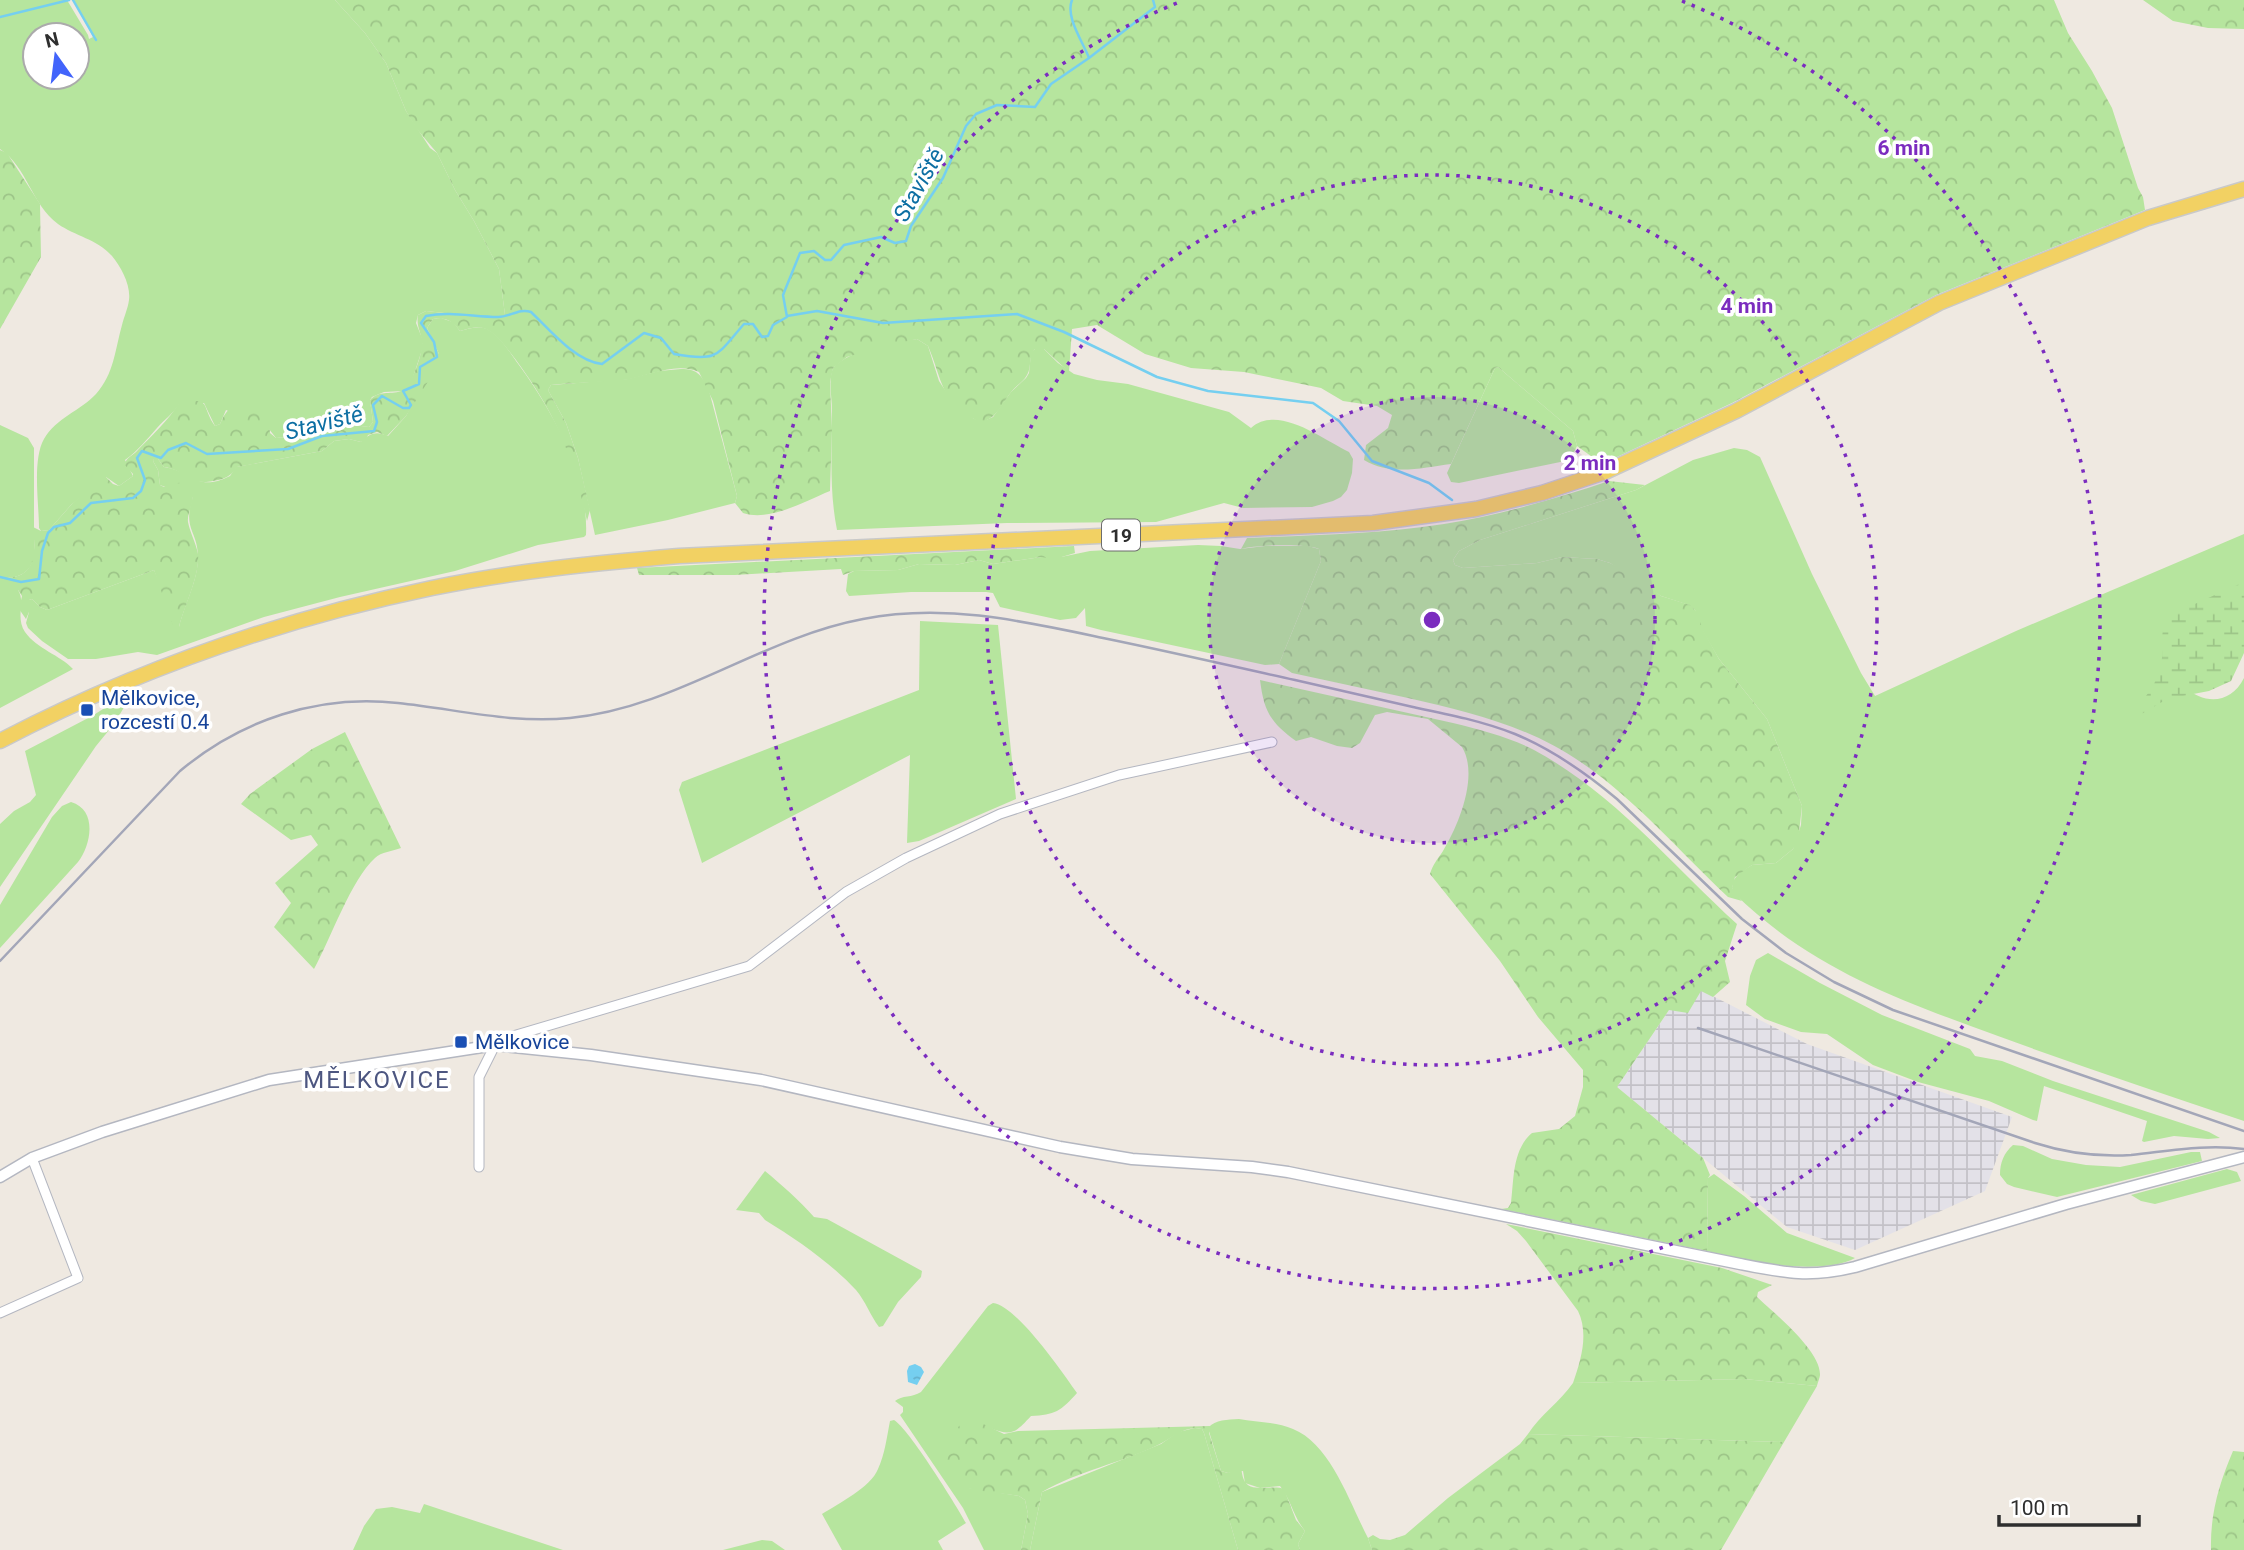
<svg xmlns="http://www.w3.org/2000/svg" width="2244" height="1550" font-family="Roboto,sans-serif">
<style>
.industrial{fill:url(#industrial-grid)}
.grass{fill:#b6e59e;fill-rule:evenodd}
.forest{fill:url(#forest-crowns)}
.wetland{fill:url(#wetland-marsh)}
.water{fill:url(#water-ripples)}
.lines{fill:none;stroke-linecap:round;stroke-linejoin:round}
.stream{stroke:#75cff0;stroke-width:2.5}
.minor-casing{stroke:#b4b7c1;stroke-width:11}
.tertiary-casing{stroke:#b4b7c1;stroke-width:13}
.primary-casing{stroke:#c9c9c9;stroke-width:17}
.minor{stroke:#fff;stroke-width:9}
.tertiary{stroke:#fff;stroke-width:10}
.primary{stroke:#f2d163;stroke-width:14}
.rail{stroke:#a3a6b8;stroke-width:2.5}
.ring{fill:none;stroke:#7b2cbf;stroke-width:3.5;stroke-dasharray:3.5 7}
.transit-dot{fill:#1a4fb4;stroke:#fff;stroke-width:2.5}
.labels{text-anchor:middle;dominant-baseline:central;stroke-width:7;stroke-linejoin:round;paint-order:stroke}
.shield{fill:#fff;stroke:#6d6d6d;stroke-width:2}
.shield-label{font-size:19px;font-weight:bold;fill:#2e2e2e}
.transit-label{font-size:21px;fill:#164399;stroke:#fff;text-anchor:start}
.water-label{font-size:23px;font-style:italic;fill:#0d6fa3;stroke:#fff}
.quarter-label{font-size:24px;letter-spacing:2px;fill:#4d5680;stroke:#fff}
.centre{fill:#7b2cbf;stroke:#fff;stroke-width:3.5}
.ring-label{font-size:21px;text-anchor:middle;font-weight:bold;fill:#7b2cbf;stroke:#fff;stroke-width:7;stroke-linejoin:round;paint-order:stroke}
</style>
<defs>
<pattern id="industrial-grid" width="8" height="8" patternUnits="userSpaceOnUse" patternTransform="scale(1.75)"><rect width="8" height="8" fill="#e3e1e8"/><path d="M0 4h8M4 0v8" fill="none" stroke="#c3c1c7"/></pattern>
<pattern id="forest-crowns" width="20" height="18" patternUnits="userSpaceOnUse" patternTransform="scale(1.75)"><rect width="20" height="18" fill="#b6e59e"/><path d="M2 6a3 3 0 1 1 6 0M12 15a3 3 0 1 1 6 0" fill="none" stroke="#9dc588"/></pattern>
<pattern id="wetland-marsh" width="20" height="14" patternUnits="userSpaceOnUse" patternTransform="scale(1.75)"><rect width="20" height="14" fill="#b6e59e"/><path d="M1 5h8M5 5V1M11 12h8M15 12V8" fill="none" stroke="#9dc588"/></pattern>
<pattern id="water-ripples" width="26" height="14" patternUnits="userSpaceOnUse" patternTransform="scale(1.75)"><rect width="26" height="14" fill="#75cff0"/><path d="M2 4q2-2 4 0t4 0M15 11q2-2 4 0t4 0" fill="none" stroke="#66b2ce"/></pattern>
</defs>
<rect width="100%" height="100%" fill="#efe9e1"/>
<!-- industrial -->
<path class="industrial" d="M1701,990L1807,1044L2012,1117L1985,1191L1855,1250L1787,1227L1617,1087L1669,1010Z"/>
<!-- grass -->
<path class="grass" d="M0,0H67L88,35L89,39L93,37L74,0H335L365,33L386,63L406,111L430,148L437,153L455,190L474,221L499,269L505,315L503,317H481L426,311L418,315L416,323L422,338V350L411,383L403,391L384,392L372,397L370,400L373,422L369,427L329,422L321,424L309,435L276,438L269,429L226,410L220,424L215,426L204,403H180C173,414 165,419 157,428C147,439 138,451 125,460L133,476L119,486L106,477L71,505L49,530L41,531L39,528C39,504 32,460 44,439C56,418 80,411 96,394C114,374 115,350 122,325C124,317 128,308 129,300C131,285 121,267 112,256C97,239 75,236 58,224C31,204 28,168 0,149ZM35,35H77V77H35Z
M441,318L453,322L460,331C469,329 478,325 487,329C499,335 509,351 516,361C551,408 589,475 586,535L584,537L538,545L455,571L340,597L264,617L157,655L138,652L96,659H68L42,641L28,628L26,623L29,612V600L32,599L40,607L47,610L154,570L179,627C184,605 198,581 198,557C198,531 182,529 193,497L160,485L158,470L153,461L154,458L158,459L164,467C193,471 196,493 230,476L236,467L322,451L334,441L349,439L361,442C370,433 376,431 388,436L406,416L439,354L427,328L433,319Z
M917,339L928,346L939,381L953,402L974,419L986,420L993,417L1011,392L1026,378L1029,373L1031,353L1035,349H1044L1058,363L1074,374L1097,380L1128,384L1229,412L1251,428C1278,404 1322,439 1349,452L1353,459L1352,473L1347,490L1341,497L1333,501L1312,507L1243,508L1224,503L1156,522L1007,523L837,530C829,490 832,451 832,411C832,397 828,381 833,368C851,349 891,343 917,339Z
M1498,367L1573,431L1577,446L1570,460L1459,483L1451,482L1447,473L1495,368Z
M681,369C697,369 700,374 708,387L737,496L735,503L668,520L595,535L578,458L566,423L548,390L551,385L628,379L659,371Z
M0,425L28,438L34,448V557C30,574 17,579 0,578Z
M1734,448L1747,450L1760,457L1812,574L1861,673L1875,696L2016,631L2244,534V585L2184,687C2205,705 2231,704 2244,678V1121C2162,1093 2079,1066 1998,1036C1899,1000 1810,968 1734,893L1732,888L1733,881L1739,873L1752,865L1776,863L1793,849L1801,825L1802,806L1767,719L1719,659L1701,628L1695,610L1689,605L1661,596L1610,563L1597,559L1562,557L1537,563L1463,568L1455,565L1453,560L1459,551L1480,540L1636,490L1693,460Z
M1198,545L1221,546L1240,549L1265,546H1308L1319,549L1321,561L1279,664L1265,665L1101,630L1086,626L1085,608L1076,618L1060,620L1000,607L993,593L986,592H911L849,596L846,591L848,574L854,571L898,570L919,564L955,565L979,560L993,564L1041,557H1061L1090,551Z
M12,589L18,590C26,602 15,617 25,632C37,649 60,655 73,669L0,708V590Z
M920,621L998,625L1016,799L919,841L907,843L910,755L702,863L679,790L682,782L919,690Z
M130,692L132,694L114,724L96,746L0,887V824L14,811L30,802L36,795L25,751L92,716Z
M71,802C98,810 91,845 78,862L0,948V905L52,817L62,806Z
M1768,953L1820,983L1882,1015L1970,1049L1975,1056L2002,1061L2053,1081L2209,1132L2220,1138L2208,1139L2174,1136L2144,1142L2142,1141L2147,1121L2044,1086L2037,1121L2033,1120L1989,1101L1918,1082L1873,1065L1827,1034L1801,1032L1765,1019L1746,1005L1750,976L1756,960Z
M2013,1145L2023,1146L2052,1159L2086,1165L2120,1167L2191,1152H2200L2202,1161L2057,1197L2014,1187L2007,1184L2000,1175C2000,1162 2004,1153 2013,1145Z
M2227,1169L2237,1172L2241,1181L2155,1204L2141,1201L2131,1195Z
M765,1171C783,1186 799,1200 814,1217L827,1219L922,1271L921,1277L898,1302L883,1326L879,1327C870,1315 866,1302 856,1290C831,1263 796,1239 765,1220L759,1213L736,1210Z
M1714,1174L1744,1196L1787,1233L1855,1258C1823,1276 1742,1262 1707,1251L1708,1178Z
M993,1303C1017,1306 1062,1372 1077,1393C1061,1411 1055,1415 1031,1416C1016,1432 1012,1437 990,1428L969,1488L1019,1496L1025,1500L1028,1514L1021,1550H984L963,1508L900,1415L903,1412V1407L895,1401C902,1395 912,1398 921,1392L988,1306Z
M1744,1379L1817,1386L1784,1442L1528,1434C1540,1415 1560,1402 1573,1383Z
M1239,1419C1256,1422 1277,1422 1293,1429C1331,1444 1350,1504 1368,1538L1372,1550H1300L1298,1544L1305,1531C1293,1516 1291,1500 1280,1486L1260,1488L1245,1483L1243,1471L1228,1473L1221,1471L1208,1428C1216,1419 1227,1420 1239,1419Z
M894,1420C909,1429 956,1505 966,1523L938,1541L943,1550H842L822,1514C838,1504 871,1487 878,1469C885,1454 887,1436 890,1421Z
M1195,1428L1202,1429L1204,1433L1238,1550H1030L1042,1492L1161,1444L1178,1432Z
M424,1504L563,1550H353L364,1526L376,1509L392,1507L420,1513Z
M762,1540L772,1541L785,1550H723Z"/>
<!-- forest -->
<path class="forest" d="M335,0H2054L2068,33L2092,71L2112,108L2138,188L2143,197L2145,210L1936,295L1732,403L1602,464L1577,446L1573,431L1498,367L1495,368L1451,464C1422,468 1390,476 1364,460L1366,445L1388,428L1392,415L1377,406L1343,401L1321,388L1244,372L1191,368L1145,354L1097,325L1072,329L1069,372L1044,349H1035C1028,357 1032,367 1027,375C1024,381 1016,386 1012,391C1002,403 998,418 981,422C941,407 942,378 928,346L917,339L873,349L847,357L833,368L830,382L832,429L830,491C805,501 770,522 743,513L735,503L737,496L713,401L699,372C675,361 648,377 623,380C599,383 575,382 551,385L548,390L566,423L578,458L590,510L587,521C573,456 556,414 516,360C508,350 498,335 486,329C477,325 469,329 460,331C452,321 447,317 433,319L427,328L439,354L440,363L406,416L387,436L377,432L368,435L366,440L361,442L349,439L334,441L322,451L237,467C230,477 225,479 213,481C188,486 186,470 164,467L158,459H154L153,461L158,470L160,485L164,487C176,482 192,478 193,496C193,505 187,513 188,522C190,533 196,543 198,554C200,576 184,606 179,627L174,628L154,570L47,610L40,607L32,599L29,600V612L26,619L19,609L22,596L18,590H0V578C36,580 36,555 33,527L41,531L49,530L71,505L101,477H106L113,484L119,486L133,476V474L124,464C127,458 131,456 136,452C150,437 169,420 179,403C213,397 200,405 215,426L220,424C232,394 248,405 269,419L270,433L276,438L309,435L321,424L329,422L369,427L373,422L370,400C379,390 389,395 401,391C411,388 423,353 422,342C421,332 416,326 418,315L426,311L481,317H503L505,315L499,269L474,221L455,190L437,153L416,128L406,111L386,63L365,33Z
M2143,0H2244V29L2208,28L2173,21Z
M0,150L7,153L40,204L41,257L0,329Z
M1609,481L1645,485L1636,490L1480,540L1459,551L1453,560L1455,565L1463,568L1537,563L1562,557L1597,559L1610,563L1635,575L1661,596L1690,605L1695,610L1698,614L1702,628L1719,659L1767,719L1802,806L1798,841L1793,849L1776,863L1752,865L1735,877L1732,888L1742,901L1728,897C1680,852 1636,800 1582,763C1529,726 1469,712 1408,698C1369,690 1331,681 1292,673L1279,664L1321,561L1319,549C1306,543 1255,545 1241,549L1247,538C1313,535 1379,534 1444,524C1500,515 1555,499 1609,481Z
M1074,546L1075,553L1055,559L1041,557L993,564L979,560L955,565L919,564L898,570L854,571L843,575L841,569L735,575H639L637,568Z
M1260,680L1453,723C1481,730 1509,737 1534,750C1614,793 1671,864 1737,924L1725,961L1730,982L1713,997L1701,991L1688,1013L1669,1010L1617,1087L1703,1158L1710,1175L1708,1178L1707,1251L1501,1209L1508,1208L1511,1203C1514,1180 1512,1150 1532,1133L1559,1129L1575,1116L1583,1087V1070L1538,1017L1500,961L1430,874C1433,864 1437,860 1443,851C1459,825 1479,775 1462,747L1428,719L1387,712L1375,715L1360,743L1352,748L1337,746L1311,737L1296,741C1271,723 1264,712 1260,680Z
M345,732L401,848C393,851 381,852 375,858C351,880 331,938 314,969L274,927L291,903L275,883L318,845L311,835L291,840L241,804L250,794L312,749Z
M1506,1224L1722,1268L1772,1285L1758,1292L1757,1297C1774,1313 1821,1351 1820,1375C1820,1377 1817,1385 1817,1386L1744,1379L1573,1383C1581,1360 1589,1334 1578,1311L1526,1241L1517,1231Z
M971,1418L1004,1434L1018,1431L1210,1426L1209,1433L1221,1471L1228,1473L1241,1468C1242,1472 1242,1476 1244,1480C1250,1494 1273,1484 1284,1489L1296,1520L1305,1531L1298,1544L1300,1550H1238L1204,1433L1202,1429C1184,1425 1173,1438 1158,1445C1121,1463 1078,1471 1042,1492L1030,1550H1021L1028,1514L1025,1500L1019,1496C1003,1493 967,1492 955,1482C936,1465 950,1425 971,1418Z
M1528,1434L1784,1442L1721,1550H1372L1368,1538L1373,1535L1380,1539L1390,1540L1405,1535L1448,1498L1520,1444Z
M2233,1451L2244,1452V1550H2211C2210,1514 2219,1484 2233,1451Z"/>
<!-- wetland -->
<path class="wetland" d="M2244,582V653L2231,681L2209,691L2167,699L2140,715L2136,713V709C2147,695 2157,683 2161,665C2165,646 2158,634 2168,616Z"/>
<!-- water -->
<path class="water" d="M915,1364L921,1367L924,1372L917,1385L908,1382L907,1371L909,1366Z"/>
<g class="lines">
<!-- stream -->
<path class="stream" d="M73,0L96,40
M0,17L69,0
M1089,58L1155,7L1153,0
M787,316L817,311L883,323L1017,314L1064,332L1157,377L1208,391L1313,403L1339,421L1372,461L1429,483L1452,500
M0,577L21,582L39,579L42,551L48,533L54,527L70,523L91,503L133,498L141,491L145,480L137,458L142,451L161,458L168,450L186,443L207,454L288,449L322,436L374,431L377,422L373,405L382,396L403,408H409L411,405L403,391L419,384L420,367L437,357L434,342L421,323L426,316C450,311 474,317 498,317C510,317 519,308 531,312C550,330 575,361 602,364L644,333L661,338L674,354C719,362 716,356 744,324H753L762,337L768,336L773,325L787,317L783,295L800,253L814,251L825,260H831L844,245L881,237L895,243L906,241L911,226L943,178L966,126L976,114L997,105L1035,107L1051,84L1089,58C1083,42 1065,17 1072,0"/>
<!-- minor casing -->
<g class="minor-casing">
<path id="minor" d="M479,1167V1077L495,1045L503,1039L749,966L846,892L906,858L1000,814L1119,775L1272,742
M0,1313L78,1278L32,1158"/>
</g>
<!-- tertiary casing -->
<g class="tertiary-casing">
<path id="tertiary" d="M0,1177L32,1158L102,1132L269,1080L495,1045L591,1055L761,1080L1060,1147L1132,1159L1252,1167L1288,1172L1740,1264C1786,1273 1809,1278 1855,1267L2066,1204L2244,1157"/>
</g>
<!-- primary casing -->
<g class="primary-casing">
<path id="primary" d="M0,741C136,670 282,619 432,588C514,571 596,563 679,556L1373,523L1476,509L1542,493L1605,472L1736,411L1939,303L2148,218L2244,189"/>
</g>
<!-- minor -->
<use href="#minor" class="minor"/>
<!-- tertiary -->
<use href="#tertiary" class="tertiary"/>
<!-- primary -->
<use href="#primary" class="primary"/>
<!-- rail -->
<path class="rail" d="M0,961L180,771C241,720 318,694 398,703C456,709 512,724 570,718C675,708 761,638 863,619C945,603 1023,621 1103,638C1167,651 1231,666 1295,680C1334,689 1374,698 1413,707C1447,714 1482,721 1515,734C1553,750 1586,773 1617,799L1742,919L1786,953L1834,982L1893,1010L2244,1131
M1698,1028L2035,1143C2066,1153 2099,1157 2131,1155C2170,1151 2205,1144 2244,1149"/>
</g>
<!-- distance rings -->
<circle cx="1432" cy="620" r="223" fill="#7b2cbf" fill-opacity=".12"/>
<g class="ring">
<circle cx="1432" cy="620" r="223"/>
<circle cx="1432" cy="620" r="445"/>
<path d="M1682 1A668 668 0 1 1 1182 1"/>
</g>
<!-- markers -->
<g class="transit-dot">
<rect x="80" y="703" width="14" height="14" rx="3.5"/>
<rect x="454" y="1035" width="14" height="14" rx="3.5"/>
</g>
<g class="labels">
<!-- shield labels -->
<rect class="shield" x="1102" y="519.5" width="38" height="31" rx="5"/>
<g class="shield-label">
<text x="1121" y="535">19</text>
</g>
<!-- transit labels -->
<g class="transit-label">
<text x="101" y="698">Mělkovice,<tspan x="101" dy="24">rozcestí 0.4</tspan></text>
<text x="475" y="1042">Mělkovice</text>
</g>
<!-- water labels -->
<g class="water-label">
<text transform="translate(919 185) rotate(-61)">Staviště</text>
<text transform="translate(324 423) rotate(-14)">Staviště</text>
</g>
<!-- quarter labels -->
<g class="quarter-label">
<text x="377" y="1080">MĚLKOVICE</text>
</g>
</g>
<circle cx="1432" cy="620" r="10" class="centre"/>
<g class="ring-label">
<text x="1904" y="155">6 min</text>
<text x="1747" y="313">4 min</text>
<text x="1590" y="470">2 min</text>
</g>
<!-- north arrow -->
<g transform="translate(56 56) rotate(346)"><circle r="33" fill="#ffffff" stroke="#ababab" stroke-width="2"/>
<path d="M0-5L12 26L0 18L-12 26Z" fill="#4264fb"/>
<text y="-10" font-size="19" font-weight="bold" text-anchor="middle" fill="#2e2e2e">N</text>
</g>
<!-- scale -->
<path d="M1999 1515v10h140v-10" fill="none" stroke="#2e2e2e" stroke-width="3.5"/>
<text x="2010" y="1515" font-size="21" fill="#2e2e2e" stroke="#ffffff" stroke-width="5" paint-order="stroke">100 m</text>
</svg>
